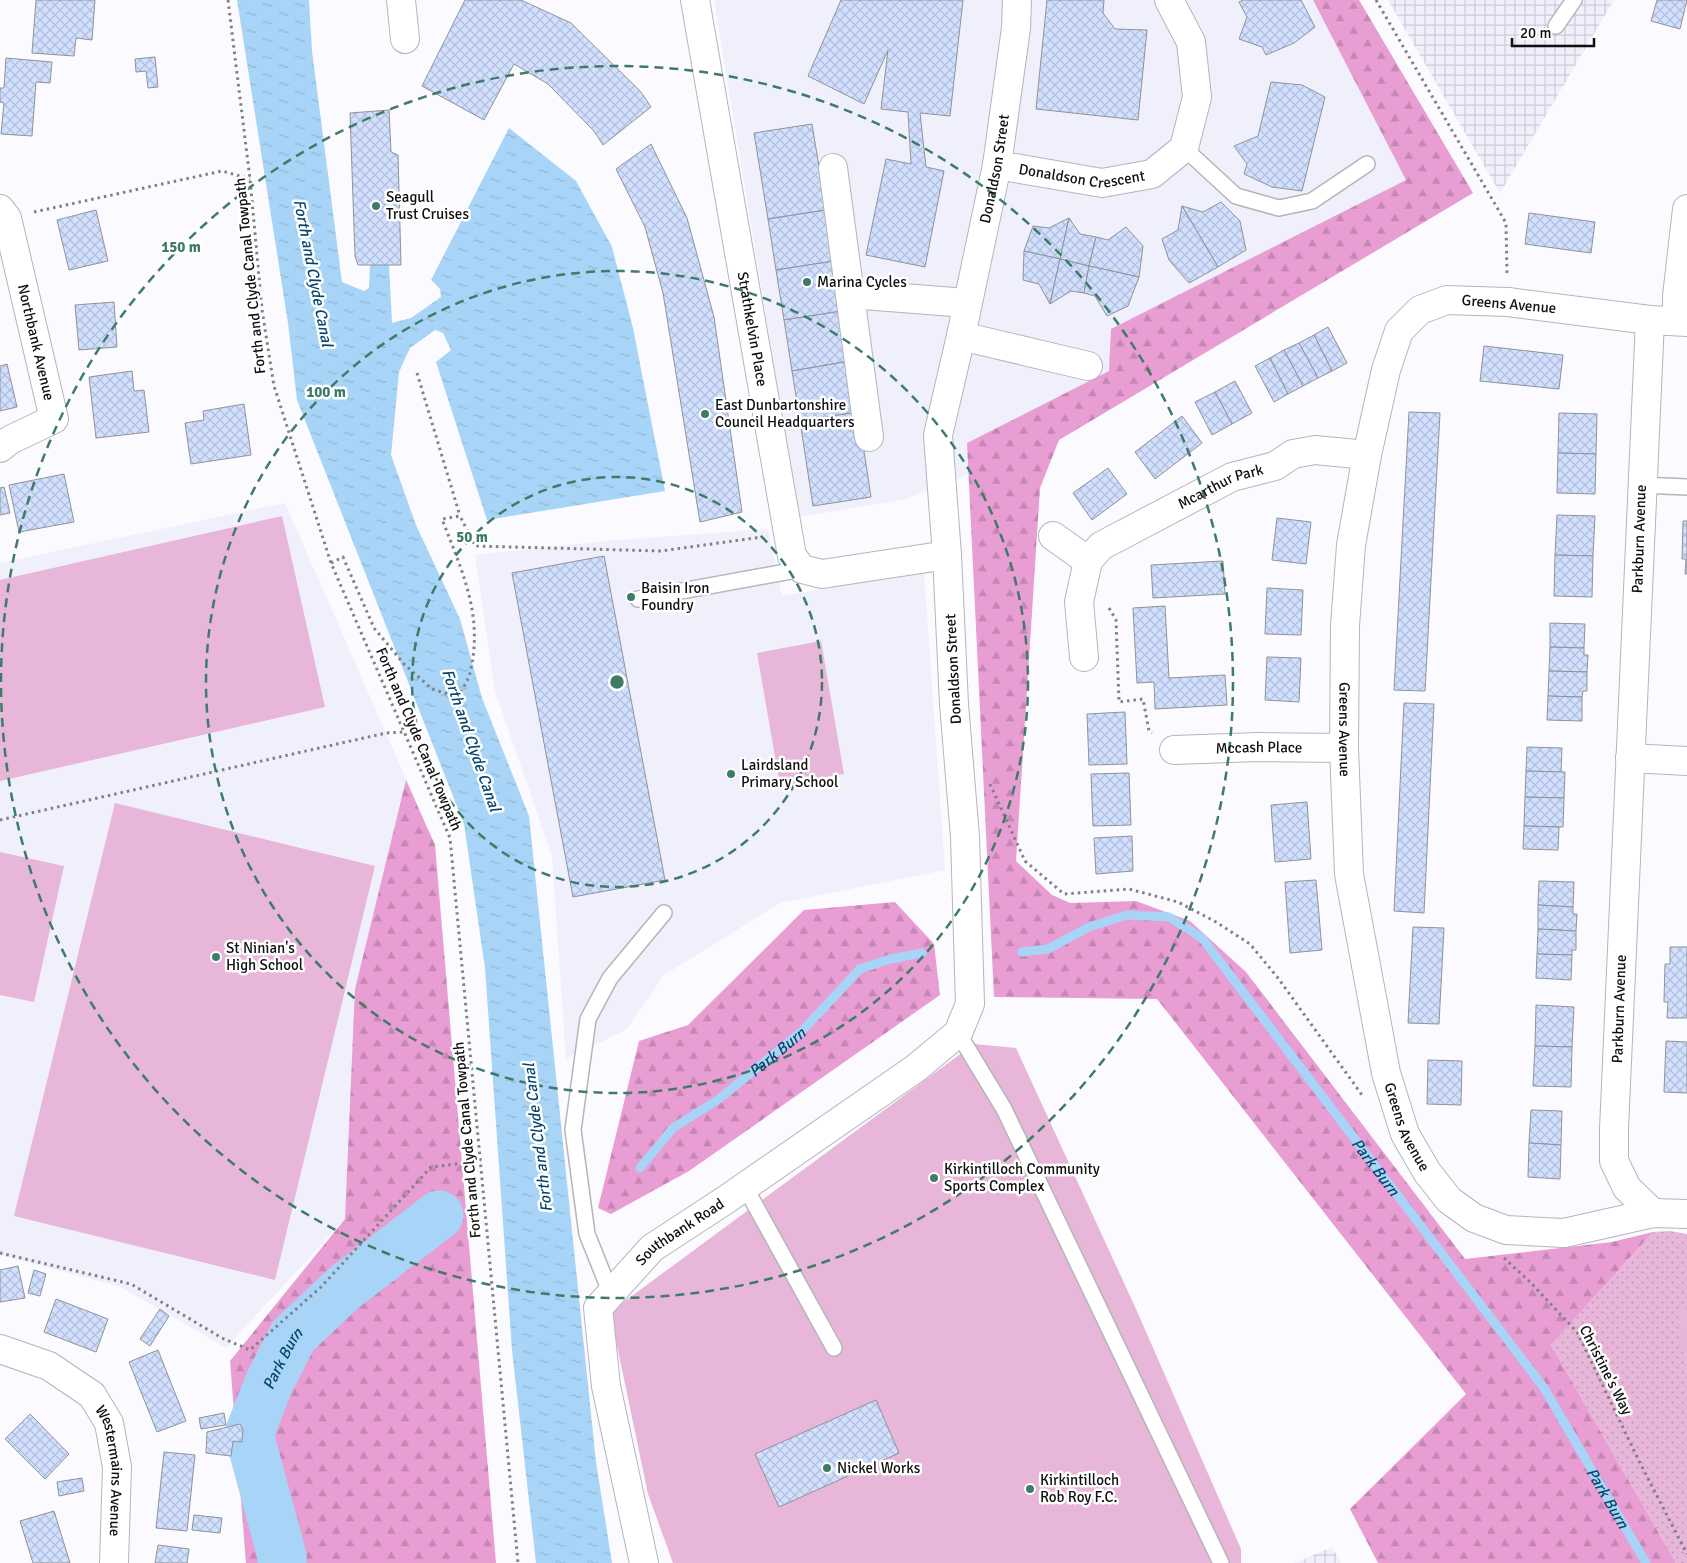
<svg xmlns="http://www.w3.org/2000/svg" width="1687" height="1563" viewBox="0 0 1687 1563" font-family="Signika,sans-serif">
  <style>
    .built { fill: #f0effc }
    .industrial { fill: url(#industrial-grid) }
    .grass { fill: url(#grass-dots) }
    .forest { fill: url(#forest-firs) }
    .garden { fill: #e7b6d8 }
    .water { fill: url(#water-ripples) }
    .lines { fill: none; stroke-linecap: round; stroke-linejoin: round }
    .stream { stroke: #a8d5f7; stroke-width: 9 }
    .river { stroke: #a8d5f7; stroke-width: 49 }
    .building { fill: url(#building-cross-hatch); stroke: #909397 }
    .lane-casing { stroke: #b5b5ba; stroke-width: 18 }
    .street-casing { stroke: #b5b5ba; stroke-width: 30 }
    .path { stroke: #818184; stroke-width: 3; stroke-dasharray: 2.5 4; stroke-linecap: butt }
    .lane { stroke: #fff; stroke-width: 15 }
    .street { stroke: #fff; stroke-width: 28 }
    .ring { fill: none; stroke: #3e7c68; stroke-width: 2.5; stroke-dasharray: 9 6 }
    .poi-dot { fill: #3e7c68; stroke: #fff; stroke-width: 2 }
    .labels { text-anchor: middle; stroke-width: 5; stroke-linejoin: round; paint-order: stroke }
    .street-label { font-size: 15px; fill: #101011; stroke: #fff }
    .poi-label { font-size: 15px; fill: #101011; stroke: #fff; text-anchor: start }
    .water-label { font-size: 16px; font-style: italic; fill: #07466b; stroke: #fff }
    .centre { fill: #3e7c68; stroke: #fff; stroke-width: 2.5 }
    .ring-label { font-size: 15px; text-anchor: middle; font-weight: bold; fill: #3e7c68; stroke: #fff; stroke-width: 5; stroke-linejoin: round; paint-order: stroke }
  </style>
  <defs>
    <pattern id="industrial-grid" width="8" height="8" patternUnits="userSpaceOnUse" patternTransform="scale(1.25)"><rect width="8" height="8" fill="#f0effc"/><path d="M0 4h8M4 0v8" fill="none" stroke="#cdccd7"/></pattern>
    <pattern id="grass-dots" width="8" height="8" patternUnits="userSpaceOnUse" patternTransform="scale(1.25)"><rect width="8" height="8" fill="#e7b6d8"/><path d="M2 2h.1M6 6h.1" fill="none" stroke="#c59bb8" stroke-width="1.8" stroke-linecap="round"/></pattern>
    <pattern id="forest-firs" width="22" height="20" patternUnits="userSpaceOnUse" patternTransform="scale(1.25)"><rect width="22" height="20" fill="#e89dd3"/><path d="M5 1l3.5 6h-7zM16 11l3.5 6h-7z" fill="#c686b4"/></pattern>
    <pattern id="water-ripples" width="26" height="14" patternUnits="userSpaceOnUse" patternTransform="scale(1.25)"><rect width="26" height="14" fill="#a8d5f7"/><path d="M2 4q2-2 4 0t4 0M15 11q2-2 4 0t4 0" fill="none" stroke="#90b6d3"/></pattern>
    <pattern id="building-cross-hatch" width="8" height="8" patternUnits="userSpaceOnUse" patternTransform="scale(1.25)"><rect width="8" height="8" fill="#d2e0ff"/><path d="M0 0l8 8M0 8l8-8" fill="none" stroke="#b3bfda"/></pattern>
  </defs>
  <rect width="100%" height="100%" fill="#fafaff"/>
  <g class="built">
    <path d="M714,0H1359L1473,193L1059,440L902,500L799,517Z"/>
    <path d="M285,503L417,804L445,1110L226,1348L121,1287L0,1255V563Z"/>
    <path d="M768,529L782,596L924,572L945,870L780,903L664,975L626,1030L566,1059L552,856L495,691L475,555L606,541Z"/>
  </g>
  <g class="industrial">
    <path d="M1388,0H1614L1500,193Z"/>
    <path d="M1332,1547L1341,1563H1295Z"/>
  </g>
  <path class="grass" d="M1670,1231L1687,1234V1563H1676L1551,1345L1653,1232Z"/>
  <g class="forest">
    <path d="M1313,0H1359L1473,193L1059,440L1040,488L1016,861L1052,895L1070,903L1136,901L1190,921L1246,972L1465,1259L1612,1242L1653,1232L1551,1345L1676,1563H1378L1350,1509L1466,1394L1157,999L994,997L967,443L1109,371L1111,329L1406,180Z"/>
    <path d="M406,780L435,845L496,1563H246L230,1361L345,1219L355,989Z"/>
    <path d="M895,902L934,944L940,995L689,1171L611,1214L598,1208L639,1041L688,1025L804,910Z"/>
  </g>
  <g class="garden">
    <path d="M282,516L325,707L0,781V580Z"/>
    <path d="M821,641L844,774L780,785L757,653Z"/>
    <path d="M115,803L375,866L275,1280L14,1216Z"/>
    <path d="M0,852L64,866L34,1002L0,995Z"/>
    <path d="M974,1044L1016,1048L1136,1309L1241,1549V1563H673L648,1494L610,1312Z"/>
    <path d="M1687,1310V1379L1678,1312Z"/>
  </g>
  <path class="water" d="M237,0H309L312,51L342,282L364,291L369,288L370,265L389,264L392,323L411,318L441,297L440,289L431,280L509,128L576,181L612,247L633,328L665,491L487,520L436,362L451,350L443,333L435,330L410,348L399,372L391,455L416,525L460,619L482,698L529,816L596,1462L612,1563H536L512,1350L485,968L464,824L297,400L288,323Z"/>
  <g class="lines">
    <g class="stream">
      <path id="s1" d="M1022,952L1048,949L1089,927L1127,915L1169,917L1202,938L1544,1388L1646,1563"/>
      <path id="s2" d="M640,1168L673,1128L719,1099L801,1032L860,969L890,959L922,953"/>
    </g>
    <path class="river" id="s3" d="M282,1563V1556L249,1434L269,1383L293,1336L344,1288L439,1215"/>
  </g>
  <g class="building">
    <path d="M36,0H95L92,40L76,38L74,56L32,53Z"/>
    <path d="M465,0H521L571,23L641,92L651,107L603,145L594,131L548,84L514,64L484,120L422,86Z"/>
    <path d="M841,0H963L950,116L920,113L926,167L944,171L925,267L866,255L886,159L911,164L908,112L881,109L888,50L864,104L808,76Z"/>
    <path d="M1047,0H1104L1103,13L1115,29L1147,30L1138,120L1036,109Z"/>
    <path d="M1243,0H1301L1315,27L1294,43L1266,55L1262,47L1239,39L1247,17L1239,2Z"/>
    <path d="M1657,0H1687L1680,29L1651,21Z"/>
    <path d="M155,57L158,87L148,88L146,71L136,72L135,59Z"/>
    <path d="M6,58L52,62L50,83L36,82L32,136L1,134L4,103L0,102V88H4Z"/>
    <path d="M1271,82L1302,85L1325,97L1302,191L1272,187L1244,174L1247,164L1234,146L1258,136Z"/>
    <path d="M389,110L391,152L398,155L401,265H358L355,256L350,113Z"/>
    <path d="M812,124L826,210L768,219L754,133Z"/>
    <path d="M651,144L687,218L714,317L742,512L700,522L663,293L645,227L616,169Z"/>
    <path d="M1221,202L1240,221L1246,250L1218,267L1182,206L1203,212Z"/>
    <path d="M1182,206L1218,267L1189,283L1169,260L1162,239L1178,230Z"/>
    <path d="M96,210L108,261L69,270L57,220Z"/>
    <path d="M826,210L834,261L776,270L768,219Z"/>
    <path d="M1529,213L1595,222L1591,253L1525,244Z"/>
    <path d="M1069,218L1060,259L1024,251L1033,226L1049,228Z"/>
    <path d="M1069,218L1080,234L1096,237L1089,266L1060,259Z"/>
    <path d="M1126,227L1143,246L1139,277L1089,266L1096,237L1108,240Z"/>
    <path d="M1024,251L1060,259L1050,304L1039,284L1023,280Z"/>
    <path d="M1060,259L1089,266L1084,293L1071,291L1050,304Z"/>
    <path d="M834,261L842,311L784,320L776,270Z"/>
    <path d="M1089,266L1139,277L1128,306L1107,316L1095,296L1084,293Z"/>
    <path d="M114,302L117,347L79,350L75,305Z"/>
    <path d="M842,311L850,361L792,371L784,320Z"/>
    <path d="M1328,327L1347,363L1332,371L1314,335Z"/>
    <path d="M1314,335L1332,371L1318,378L1299,343Z"/>
    <path d="M1299,343L1318,378L1303,386L1284,350Z"/>
    <path d="M1484,346L1563,355L1559,389L1480,381Z"/>
    <path d="M1284,350L1303,386L1288,394L1270,358Z"/>
    <path d="M1270,358L1288,394L1274,402L1255,366Z"/>
    <path d="M850,361L858,412L800,421L792,371Z"/>
    <path d="M7,364L17,407L0,411V366Z"/>
    <path d="M132,371L134,391L144,390L149,432L96,438L89,377Z"/>
    <path d="M1235,381L1252,413L1232,424L1215,392Z"/>
    <path d="M1215,392L1232,424L1212,435L1195,402Z"/>
    <path d="M244,404L251,455L191,464L185,423L204,420L203,411Z"/>
    <path d="M858,412L871,497L813,506L800,421Z"/>
    <path d="M1409,412L1440,413L1425,691L1394,690Z"/>
    <path d="M1559,413L1597,414L1596,454L1558,453Z"/>
    <path d="M1182,416L1202,443L1155,479L1135,452Z"/>
    <path d="M1558,453L1596,454L1595,494L1557,493Z"/>
    <path d="M1108,468L1127,494L1092,520L1073,493Z"/>
    <path d="M64,474L74,522L19,532L9,485Z"/>
    <path d="M4,487L10,513L0,515V488Z"/>
    <path d="M1557,515L1595,516L1593,556L1555,555Z"/>
    <path d="M1277,518L1311,522L1306,564L1272,560Z"/>
    <path d="M1683,521H1687V574H1685L1686,559H1682Z"/>
    <path d="M1555,555L1593,556L1592,597L1554,596Z"/>
    <path d="M604,556L665,880L573,897L512,573Z"/>
    <path d="M1223,561L1225,594L1153,598L1151,565Z"/>
    <path d="M1267,588L1303,590L1301,635L1265,634Z"/>
    <path d="M1165,606L1169,678L1225,675L1227,705L1155,709L1154,682L1137,683L1133,608Z"/>
    <path d="M1550,623L1585,624L1584,648L1550,647Z"/>
    <path d="M1550,647L1584,648V655H1588L1587,672L1549,671Z"/>
    <path d="M1267,657L1301,658L1299,702L1265,700Z"/>
    <path d="M1549,671L1587,672V691H1583L1582,697L1548,696Z"/>
    <path d="M1548,696L1582,697V721L1547,720Z"/>
    <path d="M1404,703L1434,704L1424,913L1394,911Z"/>
    <path d="M1125,712L1127,764L1089,765L1087,714Z"/>
    <path d="M1527,747L1562,748L1561,772L1526,771Z"/>
    <path d="M1526,771L1565,772L1564,798L1525,797Z"/>
    <path d="M1129,773L1131,825L1093,826L1091,774Z"/>
    <path d="M1525,797L1564,798L1563,827L1524,826Z"/>
    <path d="M1307,802L1311,859L1275,862L1271,805Z"/>
    <path d="M1524,826L1559,827L1558,850L1523,849Z"/>
    <path d="M1132,836L1133,871L1096,874L1094,838Z"/>
    <path d="M1316,880L1322,950L1290,953L1285,882Z"/>
    <path d="M1539,881L1574,882L1573,907L1538,905Z"/>
    <path d="M1538,905L1573,907V914H1577L1576,931L1538,929Z"/>
    <path d="M1413,927L1444,928L1439,1024L1408,1023Z"/>
    <path d="M1538,929L1576,931V950H1572V955L1537,954Z"/>
    <path d="M1670,947H1687V1018H1667L1668,1002H1664L1665,964H1670Z"/>
    <path d="M1537,954L1572,955L1571,980L1536,978Z"/>
    <path d="M1536,1005L1574,1007L1572,1047L1535,1046Z"/>
    <path d="M1666,1041L1687,1042V1093L1664,1092Z"/>
    <path d="M1535,1046L1572,1047L1571,1087L1533,1086Z"/>
    <path d="M1428,1060L1462,1061L1461,1105L1427,1104Z"/>
    <path d="M1531,1110L1562,1111L1561,1145L1529,1143Z"/>
    <path d="M1529,1143L1561,1145L1560,1179L1528,1177Z"/>
    <path d="M18,1266L25,1298L0,1302V1270Z"/>
    <path d="M34,1270L46,1274L40,1296L28,1293Z"/>
    <path d="M56,1299L108,1319L96,1352L44,1332Z"/>
    <path d="M160,1309L169,1316L150,1346L140,1339Z"/>
    <path d="M158,1350L186,1421L157,1432L129,1362Z"/>
    <path d="M876,1400L899,1453L779,1507L755,1454Z"/>
    <path d="M224,1413L226,1425L201,1429L199,1418Z"/>
    <path d="M30,1414L69,1454L45,1479L5,1439Z"/>
    <path d="M240,1424L243,1430L242,1442L233,1441L231,1456L206,1453L207,1432Z"/>
    <path d="M164,1452L195,1455L187,1531L156,1528Z"/>
    <path d="M82,1478L84,1491L59,1496L57,1482Z"/>
    <path d="M54,1511L70,1563H33L20,1521Z"/>
    <path d="M194,1515L222,1518L220,1533L192,1530Z"/>
    <path d="M158,1545L189,1549L187,1563H155Z"/>
  </g>
  <g class="lines">
    <g class="lane-casing">
      <g id="lane">
        <path d="M1556,26L1574,0"/>
        <path d="M1184,148L1236,196L1279,208L1312,201L1367,164"/>
        <path d="M1641,485L1687,487"/>
        <path d="M638,599L802,569"/>
        <path d="M958,1033L1004,1109L1221,1563"/>
        <path d="M745,1187L834,1348"/>
        <path d="M611,1294L587,1234L573,1130L588,1019L610,978L664,913"/>
      </g>
    </g>
    <g class="street-casing">
      <g id="street">
        <path d="M401,0L405,39"/>
        <path id="s4" d="M695,0L792,556L802,569L822,574L947,555"/>
        <path id="s5" d="M997,165L1102,183L1152,174L1184,148L1197,97L1191,42L1169,0"/>
        <path d="M833,168L869,437"/>
        <path id="s6" d="M0,209L7,218L54,419L10,440L0,448"/>
        <path d="M850,294L967,303"/>
        <path d="M1650,320L1614,1129V1161L1627,1188L1653,1213"/>
        <path d="M1677,321V296L1687,209"/>
        <path id="s7" d="M1687,322L1650,320L1508,302L1447,300L1420,310L1399,331L1386,370L1367,455L1351,545L1345,626L1344,748L1349,874L1386,1073L1405,1134L1427,1172L1449,1200L1474,1218L1506,1230L1564,1233L1653,1213L1687,1214"/>
        <path d="M961,336L1088,366"/>
        <path d="M1053,536L1088,561"/>
        <path id="s8" d="M1084,657L1079,602L1088,561L1101,546L1232,477L1275,466L1293,454L1315,450L1367,455"/>
        <path id="s9" d="M1174,750L1258,747L1344,748"/>
        <path d="M1630,758L1687,761"/>
        <path id="s10" d="M0,1349L49,1366L92,1395L109,1423L117,1467L114,1563"/>
        <path id="s11" d="M644,1563L606,1386L598,1308L652,1248L724,1201L916,1068L958,1033L970,1004L965,837L954,704L947,555L938,435L961,336L997,165L1016,28L1017,0"/>
      </g>
    </g>
    <g class="path">
      <path d="M228,0L250,179L262,310L274,386L331,563L450,838L518,1563"/>
      <path d="M1376,0L1506,223L1507,274"/>
      <path d="M34,212L222,171L250,179"/>
      <path d="M417,373L460,516"/>
      <path d="M331,563L343,557L374,628L404,664L432,689L458,697C462,689 468,681 470,673C484,616 462,571 442,519L460,516L475,546L661,551L762,537"/>
      <path d="M1109,608L1116,620L1119,702L1143,699L1149,731L1152,733"/>
      <path d="M990,784L1025,861L1064,894L1129,889L1178,902L1216,922L1250,944L1278,978L1362,1095"/>
      <path d="M0,820L386,733L404,732"/>
      <path d="M0,1253L131,1284L222,1338L250,1350L321,1287L431,1167L481,1161"/>
      <path d="M1504,1258L1530,1282L1577,1332L1640,1463L1687,1554"/>
    </g>
    <use href="#lane" class="lane"/>
    <use href="#street" class="street"/>
  </g>
  <g class="ring">
    <circle cx="617" cy="682" r="205"/>
    <circle cx="617" cy="682" r="411"/>
    <circle cx="617" cy="682" r="616"/>
  </g>
  <g class="poi-dot">
    <circle cx="376" cy="206" r="5"/>
    <circle cx="807" cy="282" r="5"/>
    <circle cx="705" cy="414" r="5"/>
    <circle cx="631" cy="597" r="5"/>
    <circle cx="731" cy="774" r="5"/>
    <circle cx="216" cy="957" r="5"/>
    <circle cx="934" cy="1178" r="5"/>
    <circle cx="827" cy="1468" r="5"/>
    <circle cx="1030" cy="1489" r="5"/>
  </g>
  <g class="labels">
    <g class="street-label">
      <text dy="5" stroke="none"><textPath href="#s11" startOffset="1588">Donaldson Street</textPath></text>
      <text dy="5" stroke="none"><textPath href="#s5" startOffset="86">Donaldson Crescent</textPath></text>
      <text transform="translate(250 276) rotate(-96)" y="5">Forth and Clyde Canal Towpath</text>
      <text transform="translate(1509 304) rotate(5)" y="5">Greens Avenue</text>
      <text dy="5" stroke="none"><textPath href="#s4" startOffset="334">Strathkelvin Place</textPath></text>
      <text dy="5" stroke="none"><textPath href="#s6" startOffset="139">Northbank Avenue</textPath></text>
      <text dy="5" stroke="none"><textPath href="#s8" startOffset="251">Mcarthur Park</textPath></text>
      <text transform="translate(1639 539) rotate(-88)" y="5">Parkburn Avenue</text>
      <text transform="translate(953 669) rotate(-93)" y="5">Donaldson Street</text>
      <text dy="5" stroke="none"><textPath href="#s7" startOffset="704">Greens Avenue</textPath></text>
      <text transform="translate(419 739) rotate(67)" y="5">Forth and Clyde Canal Towpath</text>
      <text dy="5" stroke="none"><textPath href="#s9" startOffset="85">Mccash Place</textPath></text>
      <text transform="translate(1619 1009) rotate(-88)" y="5">Parkburn Avenue</text>
      <text dy="5" stroke="none"><textPath href="#s7" startOffset="1109">Greens Avenue</textPath></text>
      <text transform="translate(467 1140) rotate(-95)" y="5">Forth and Clyde Canal Towpath</text>
      <text dy="5" stroke="none"><textPath href="#s11" startOffset="372">Southbank Road</textPath></text>
      <text transform="translate(1606 1370) rotate(63)" y="5">Christine's Way</text>
      <text dy="5" stroke="none"><textPath href="#s10" startOffset="184">Westermains Avenue</textPath></text>
    </g>
    <g class="poi-label">
      <text x="386" y="202">Seagull<tspan x="386" dy="17">Trust Cruises</tspan></text>
      <text x="817" y="287">Marina Cycles</text>
      <text x="715" y="410">East Dunbartonshire<tspan x="715" dy="17">Council Headquarters</tspan></text>
      <text x="641" y="593">Baisin Iron<tspan x="641" dy="17">Foundry</tspan></text>
      <text x="741" y="770">Lairdsland<tspan x="741" dy="17">Primary School</tspan></text>
      <text x="226" y="953">St Ninian's<tspan x="226" dy="17">High School</tspan></text>
      <text x="944" y="1174">Kirkintilloch Community<tspan x="944" dy="17">Sports Complex</tspan></text>
      <text x="837" y="1473">Nickel Works</text>
      <text x="1040" y="1485">Kirkintilloch<tspan x="1040" dy="17">Rob Roy F.C.</tspan></text>
    </g>
    <g class="water-label">
      <text transform="translate(314 273) rotate(79)" y="6">Forth and Clyde Canal</text>
      <text transform="translate(472 740) rotate(71)" y="6">Forth and Clyde Canal</text>
      <text dy="6" stroke="none"><textPath href="#s2" startOffset="181">Park Burn</textPath></text>
      <text transform="translate(537 1138) rotate(-97)" y="6">Forth and Clyde Canal</text>
      <text dy="6" stroke="none"><textPath href="#s1" startOffset="481">Park Burn</textPath></text>
      <text dy="6" stroke="none"><textPath href="#s3" startOffset="216">Park Burn</textPath></text>
      <text dy="6" stroke="none"><textPath href="#s1" startOffset="886">Park Burn</textPath></text>
    </g>
  </g>
  <circle cx="617" cy="682" r="8" class="centre"/>
  <g class="ring-label">
    <text x="181" y="252">150 m</text>
    <text x="326" y="397">100 m</text>
    <text x="472" y="542">50 m</text>
  </g>
  <path d="M1512 38v8h82v-8" fill="none" stroke="#101011" stroke-width="2.5"/>
  <text x="1520" y="38" font-size="15" fill="#101011" stroke="#ffffff" stroke-width="4" paint-order="stroke">20 m</text>
</svg>
